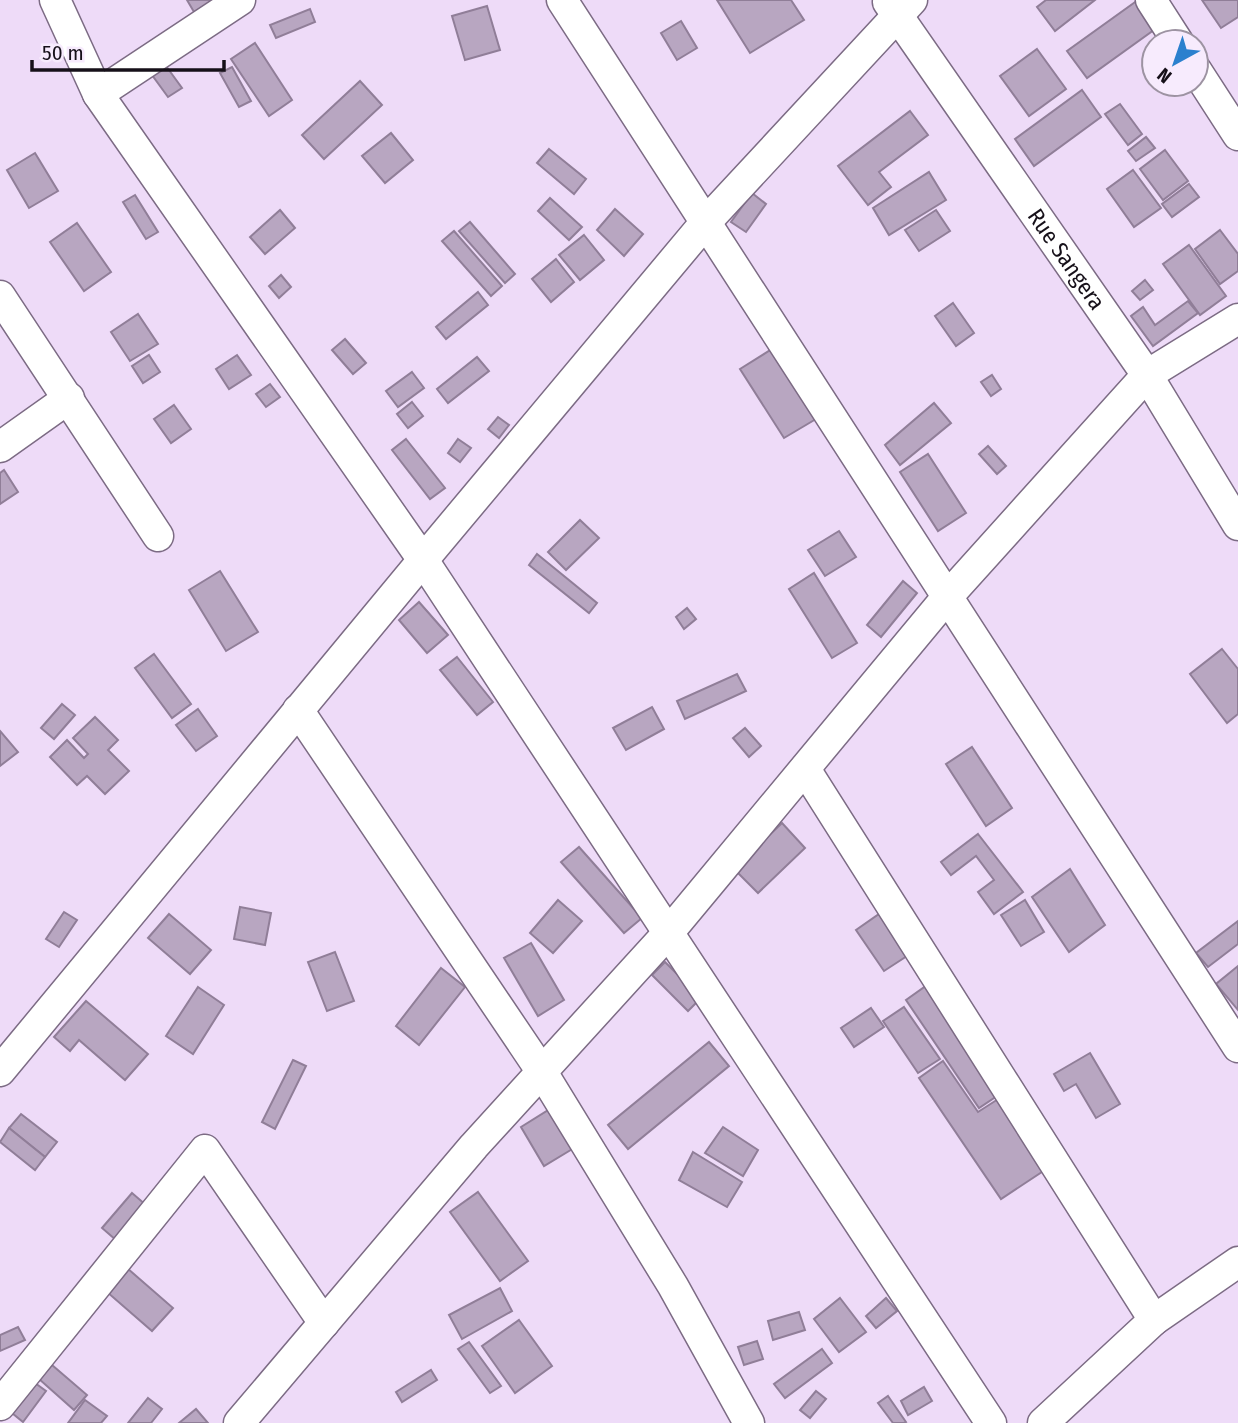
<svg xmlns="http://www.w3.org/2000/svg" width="1238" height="1423" viewBox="0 0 1238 1423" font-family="'Fira Sans Condensed',sans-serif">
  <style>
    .building { fill: #b8a6c1; stroke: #907e98; stroke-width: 2 }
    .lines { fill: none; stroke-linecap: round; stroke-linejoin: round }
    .minor-casing { stroke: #7c6b84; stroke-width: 33 }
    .minor { stroke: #fff; stroke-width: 30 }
    .labels { text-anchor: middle; stroke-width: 5; stroke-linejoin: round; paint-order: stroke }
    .street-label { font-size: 23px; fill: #161019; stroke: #f7ebfd }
  </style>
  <rect width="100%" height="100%" fill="#eedbf8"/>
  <g class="building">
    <path d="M187,0H210L211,2L194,12Z"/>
    <path d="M717,0H791L804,20L750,53Z"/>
    <path d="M1046,0H1095L1055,31L1037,7Z"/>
    <path d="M1138,0L1158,27L1087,78L1067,51Z"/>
    <path d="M1202,0H1238V17L1221,28Z"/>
    <path d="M487,6L500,50L465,60L452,16Z"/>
    <path d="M310,9L315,22L276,38L270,25Z"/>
    <path d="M681,21L697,48L677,60L661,33Z"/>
    <path d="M255,43L292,100L269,116L231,59Z"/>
    <path d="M1037,49L1066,89L1029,116L1000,76Z"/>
    <path d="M166,66L182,88L168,97L152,75Z"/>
    <path d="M232,67L251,101L239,107L220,73Z"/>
    <path d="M360,81L382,105L324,159L302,135Z"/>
    <path d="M1082,90L1101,117L1034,166L1015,139Z"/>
    <path d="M1120,104L1142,134L1128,145L1105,114Z"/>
    <path d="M910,111L928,135L879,172L891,187L868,205L838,166Z"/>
    <path d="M391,133L413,160L385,183L362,156Z"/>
    <path d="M1146,137L1155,148L1136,161L1128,151Z"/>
    <path d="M549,149L586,179L574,194L537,163Z"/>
    <path d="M1165,150L1188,181L1163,200L1140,169Z"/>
    <path d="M35,153L58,191L29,208L7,170Z"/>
    <path d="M1133,170L1161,208L1134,227L1107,189Z"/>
    <path d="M929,172L946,200L889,235L873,208Z"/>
    <path d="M1189,184L1199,197L1172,217L1162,204Z"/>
    <path d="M752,193L766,204L746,232L731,222Z"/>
    <path d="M135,195L158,232L146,239L123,202Z"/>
    <path d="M550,198L582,227L569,240L538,211Z"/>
    <path d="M615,209L643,234L624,256L597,230Z"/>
    <path d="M280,210L295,228L265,254L250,237Z"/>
    <path d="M936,210L950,231L919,251L905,230Z"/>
    <path d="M470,222L515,274L505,283L459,231Z"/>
    <path d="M77,223L111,272L84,291L50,242Z"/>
    <path d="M1220,230L1238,254V271L1220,284L1195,249Z"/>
    <path d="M454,231L502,286L491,296L442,241Z"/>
    <path d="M584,235L604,260L580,280L559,255Z"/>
    <path d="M1189,245L1226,296L1200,315L1163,264Z"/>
    <path d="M556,259L574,282L551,302L532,279Z"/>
    <path d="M281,275L291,287L279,298L269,286Z"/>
    <path d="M1145,280L1153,290L1140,300L1132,291Z"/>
    <path d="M478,292L488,305L446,339L436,327Z"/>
    <path d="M1188,301L1198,313L1153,346L1131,316L1143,307L1155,325Z"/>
    <path d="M953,303L974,333L956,346L935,316Z"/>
    <path d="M138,314L158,344L130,361L111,332Z"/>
    <path d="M345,339L366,363L353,374L332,350Z"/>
    <path d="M772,349L816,419L784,438L740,369Z"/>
    <path d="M149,355L160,372L143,383L132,366Z"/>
    <path d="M237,355L251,375L229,389L216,369Z"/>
    <path d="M477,357L489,371L448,403L437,389Z"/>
    <path d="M412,372L424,388L398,407L386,391Z"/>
    <path d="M992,375L1001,389L991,396L981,382Z"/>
    <path d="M270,384L280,397L266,407L256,394Z"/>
    <path d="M412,402L423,416L408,428L397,414Z"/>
    <path d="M934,403L951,423L900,465L885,445Z"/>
    <path d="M174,405L191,429L171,443L154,419Z"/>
    <path d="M498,417L509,425L499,438L488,429Z"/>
    <path d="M406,439L445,488L430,499L392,450Z"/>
    <path d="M458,439L471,448L460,462L448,453Z"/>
    <path d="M988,446L1006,466L997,474L979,454Z"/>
    <path d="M928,454L966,513L938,531L900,472Z"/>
    <path d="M4,470L18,492L0,504V473Z"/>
    <path d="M580,520L599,538L566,570L548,552Z"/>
    <path d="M839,531L856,557L825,576L808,550Z"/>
    <path d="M537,554L597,603L589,613L529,565Z"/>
    <path d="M220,571L258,632L226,651L189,590Z"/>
    <path d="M814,573L857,643L832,658L789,589Z"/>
    <path d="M903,581L917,593L881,637L867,625Z"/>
    <path d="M419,602L448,635L427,653L399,620Z"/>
    <path d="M687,608L696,619L684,629L676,617Z"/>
    <path d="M1222,649L1238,669V714L1227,723L1190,674Z"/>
    <path d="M154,654L191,704L172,718L135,668Z"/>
    <path d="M457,657L493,702L477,715L440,670Z"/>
    <path d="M737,674L746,691L685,719L677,701Z"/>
    <path d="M62,704L75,715L54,739L41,728Z"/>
    <path d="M652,707L664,729L626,750L613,728Z"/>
    <path d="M198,709L217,736L196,751L176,725Z"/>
    <path d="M95,717L118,740L108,750L129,771L105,794L87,776L77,785L50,757L67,740L84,758L88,754L73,738Z"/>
    <path d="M745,728L761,746L749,757L733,738Z"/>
    <path d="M0,731L18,752L0,766Z"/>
    <path d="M972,747L1012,808L986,826L946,764Z"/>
    <path d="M782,823L805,848L758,893L734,869Z"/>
    <path d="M978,834L1023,892L994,914L978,892L994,880L976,856L951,875L941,862Z"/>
    <path d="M579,847L642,918L624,933L561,862Z"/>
    <path d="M1070,869L1105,925L1069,952L1032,897Z"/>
    <path d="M558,900L582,921L553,953L530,933Z"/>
    <path d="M1025,900L1044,932L1021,946L1001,915Z"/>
    <path d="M240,907L271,913L265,945L234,939Z"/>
    <path d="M64,912L77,920L59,947L46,939Z"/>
    <path d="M169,914L211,950L190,974L148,938Z"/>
    <path d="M879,914L907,956L884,971L856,930Z"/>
    <path d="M1238,921V944L1208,967L1196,953Z"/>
    <path d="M531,943L564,1000L538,1016L504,958Z"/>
    <path d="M335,952L354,1001L327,1011L308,962Z"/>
    <path d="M665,962L701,998L688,1011L652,975Z"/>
    <path d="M1238,966V1010L1216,984Z"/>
    <path d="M441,968L465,987L419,1045L396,1026Z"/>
    <path d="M930,983L1003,1092L979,1108L906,1000Z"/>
    <path d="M198,987L224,1005L193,1054L166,1036Z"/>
    <path d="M86,1001L148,1054L125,1080L79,1040L70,1051L54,1037Z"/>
    <path d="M904,1007L940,1059L918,1073L883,1021Z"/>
    <path d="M871,1008L884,1027L854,1047L841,1028Z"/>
    <path d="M709,1042L729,1066L628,1149L608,1125Z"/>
    <path d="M1090,1053L1120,1104L1096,1118L1076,1084L1064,1091L1054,1074Z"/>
    <path d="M293,1060L306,1066L275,1129L262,1122Z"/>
    <path d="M943,1061L978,1112L1006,1094L1054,1164L1001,1199L919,1078Z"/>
    <path d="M550,1109L574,1148L544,1166L521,1127Z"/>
    <path d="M21,1114L57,1142L45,1157L9,1128Z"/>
    <path d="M723,1127L758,1150L743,1176L705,1153Z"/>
    <path d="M9,1128L45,1157L35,1170L0,1142Z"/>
    <path d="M693,1152L742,1182L727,1207L679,1180Z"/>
    <path d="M478,1192L528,1261L500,1281L450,1212Z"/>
    <path d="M132,1193L146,1205L116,1240L102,1228Z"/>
    <path d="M127,1268L173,1308L152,1331L107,1292Z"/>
    <path d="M500,1288L512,1311L462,1339L449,1315Z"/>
    <path d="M840,1298L866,1332L839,1352L814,1319Z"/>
    <path d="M886,1298L897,1311L876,1328L866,1316Z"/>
    <path d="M799,1312L805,1330L773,1340L768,1321Z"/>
    <path d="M519,1320L552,1366L515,1393L482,1346Z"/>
    <path d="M18,1327L25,1340L0,1351V1335Z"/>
    <path d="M757,1341L763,1359L744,1365L738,1347Z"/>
    <path d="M469,1342L501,1386L490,1393L458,1349Z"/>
    <path d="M822,1349L832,1363L785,1398L774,1384Z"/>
    <path d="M52,1365L87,1395L74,1410L39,1379Z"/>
    <path d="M431,1370L437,1380L402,1402L396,1392Z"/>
    <path d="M35,1383L46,1391L23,1422L12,1413Z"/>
    <path d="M924,1387L932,1401L908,1415L901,1401Z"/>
    <path d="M816,1391L826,1399L810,1418L800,1410Z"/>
    <path d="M888,1396L906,1422L904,1423H893L878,1403Z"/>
    <path d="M148,1398L162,1409L151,1423H128Z"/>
    <path d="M85,1400L107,1416L101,1423H68Z"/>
    <path d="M196,1409L208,1423H179Z"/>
  </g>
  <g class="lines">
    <g class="minor-casing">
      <g id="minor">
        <path d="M55,0L98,94L423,560L991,1423"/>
        <path d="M562,0L1238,1047"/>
        <path d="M1151,0L1178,42"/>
        <path id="s1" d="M888,2L1147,375L1238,525"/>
        <path d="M1196,70L1238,135"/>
        <path d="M98,94L240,0"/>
        <path d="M0,296L158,536"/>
        <path d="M0,447L69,398"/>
        <path d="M298,710L542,1072L673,1286L749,1423"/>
        <path d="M805,769L1154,1320"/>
        <path d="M0,1071L423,560L705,223L912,0"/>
        <path d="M0,1405L205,1150L324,1323"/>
        <path d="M239,1423L474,1146L669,932L948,596L1147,375L1238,319"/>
        <path d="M1043,1423L1154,1320L1238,1262"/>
      </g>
    </g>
    <use href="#minor" class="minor"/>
  </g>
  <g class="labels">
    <g class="street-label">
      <text dy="8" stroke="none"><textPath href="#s1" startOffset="313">Rue Sangera</textPath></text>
    </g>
  </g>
  <g transform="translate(1175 63) rotate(220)"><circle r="33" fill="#f7ebfd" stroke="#9d93a2" stroke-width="2"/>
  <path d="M0-5L12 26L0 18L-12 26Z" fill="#2b80ce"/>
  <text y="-10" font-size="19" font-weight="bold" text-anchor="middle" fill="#161019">N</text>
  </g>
  <path d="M32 60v10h192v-10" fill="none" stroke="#161019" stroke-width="3.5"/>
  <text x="42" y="60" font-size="21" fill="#161019" stroke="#f7ebfd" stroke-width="5" paint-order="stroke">50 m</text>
</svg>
